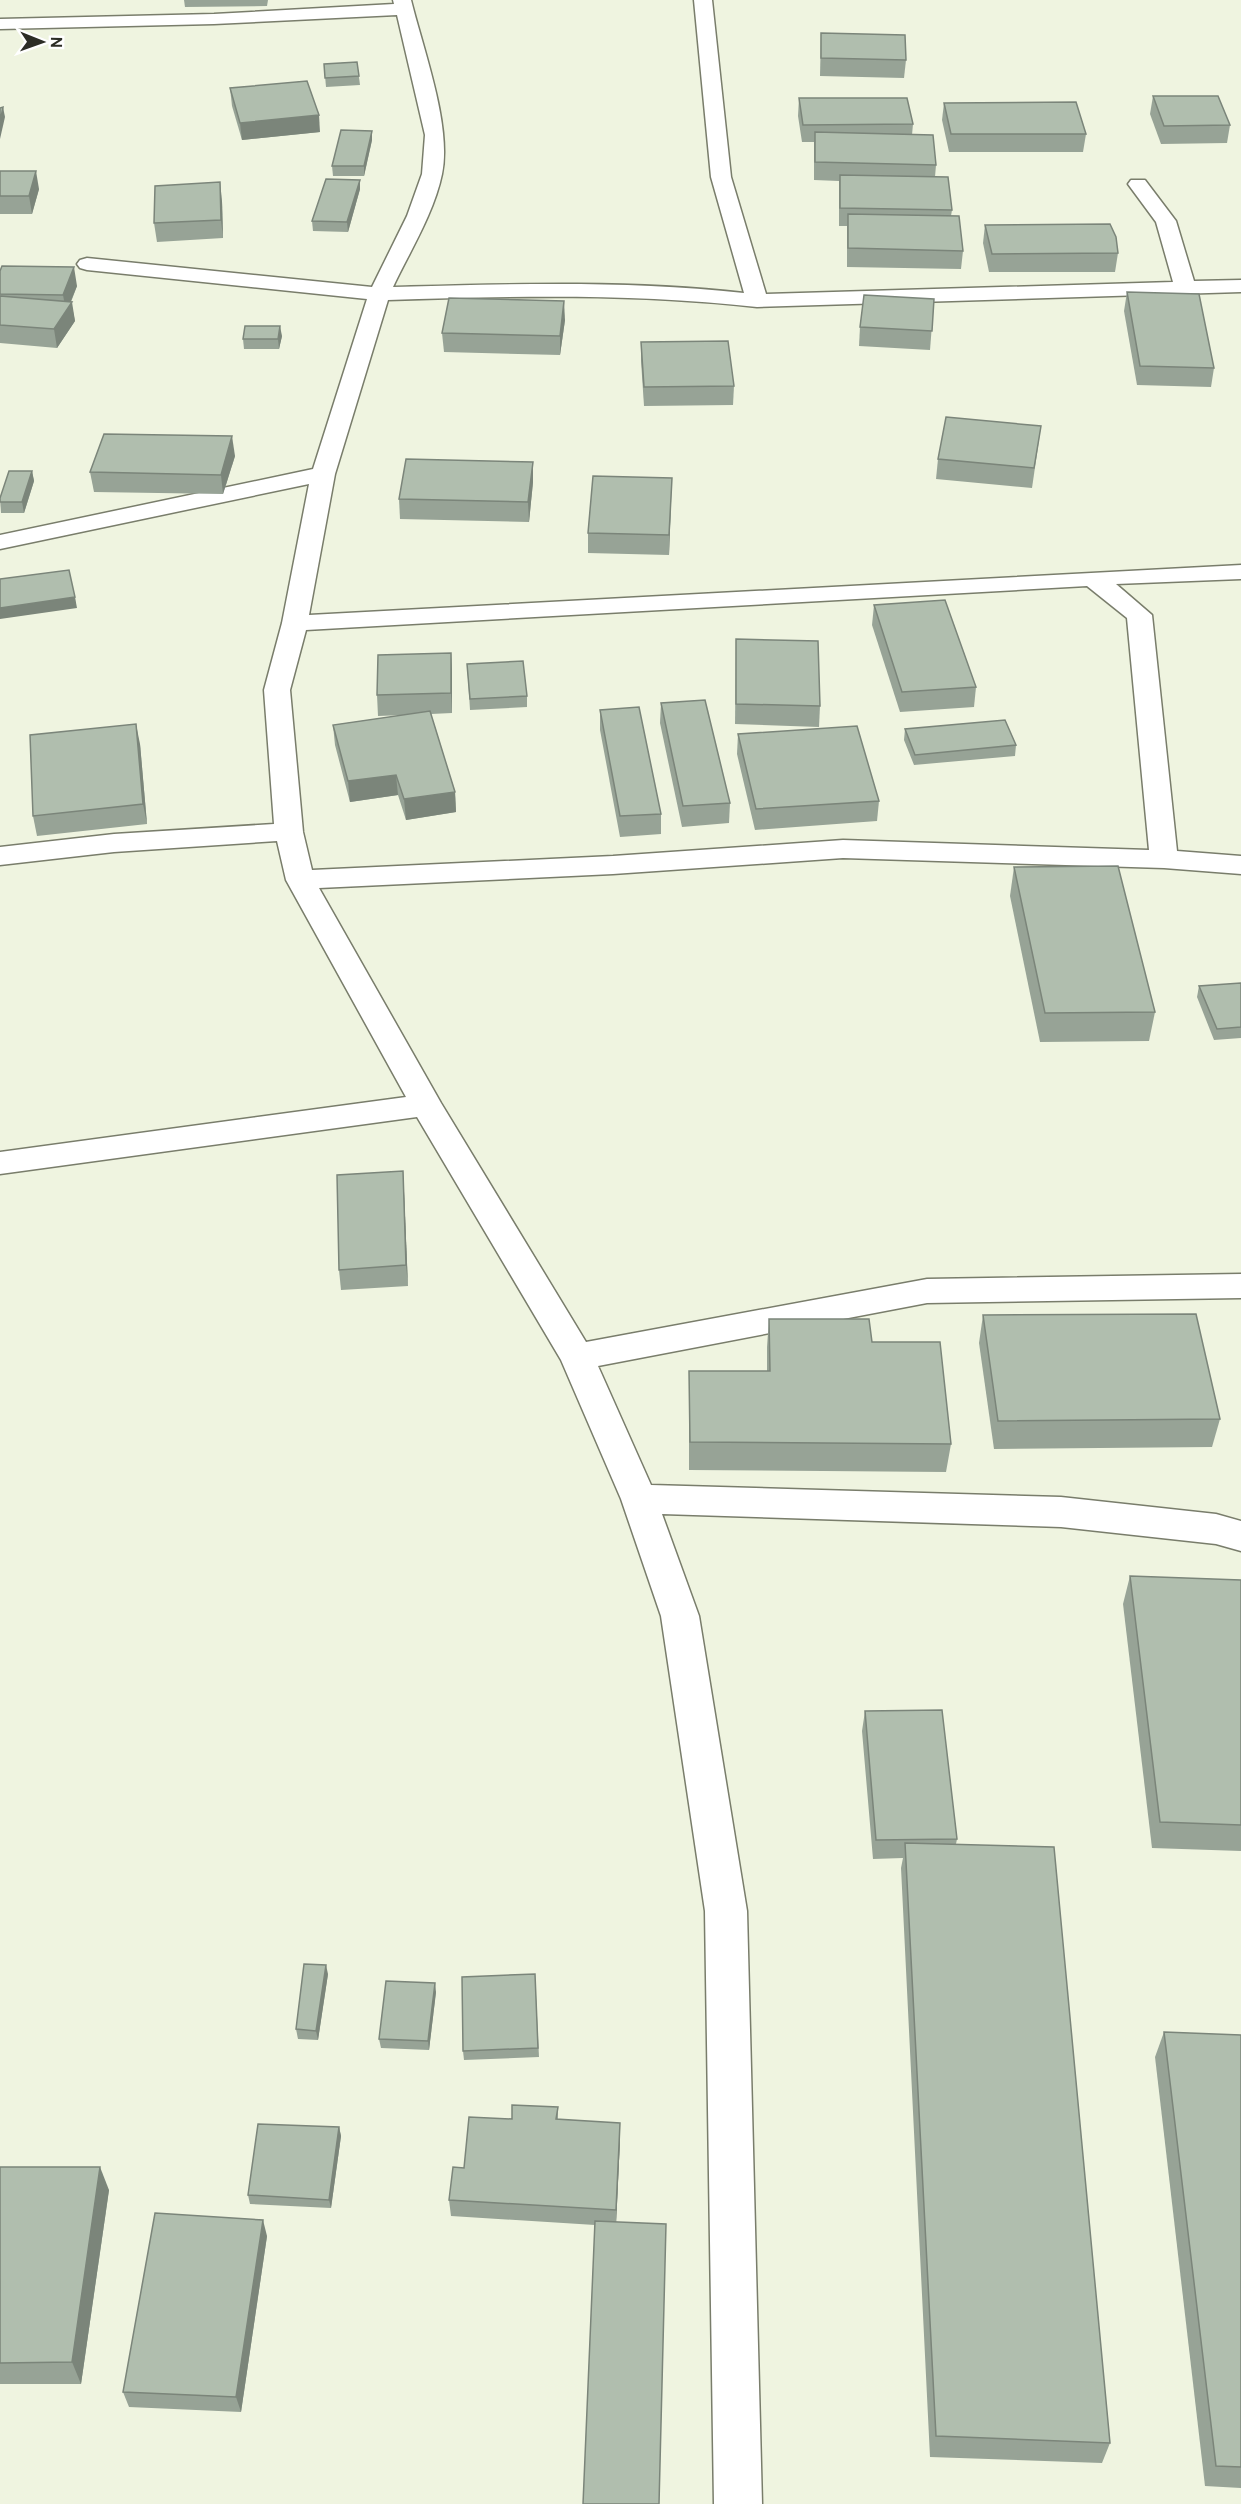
<svg xmlns="http://www.w3.org/2000/svg" width="1241" height="2504" viewBox="0 0 1241 2504" font-family="Overpass,sans-serif">
  <style>
    .lines { fill: none; stroke-linecap: round; stroke-linejoin: round }
    .minor-casing { stroke: #797d6b; stroke-width: 3 }
    .minor { fill: #fff; fill-rule: evenodd }
    .wall { fill: #97a396 }
    .shaded-wall { fill: #7b857a }
    .building { fill: #b0beae; stroke: #7b857a; stroke-width: 1.5 }
  </style>
  <rect width="100%" height="100%" fill="#eff4e0"/>
  <g class="lines">
    <g class="minor-casing">
      <path id="minor" d="M393,0H411C423,49 452,126 442,174C434,213 410,251 393,287C509,284 628,280 744,293L711,177L694,0H712L731,177L766,294L1173,282L1156,222L1128,184L1131,180H1145L1176,221L1194,281L1241,280V292L757,307C635,293 510,296 388,300L335,474L309,615L1241,565V579L1116,584L1152,615L1177,851L1241,856V874L1164,868L843,858L613,874L319,888L441,1103L586,1342L927,1279L1241,1274V1298L927,1303L598,1366L651,1485L1061,1497L1216,1514L1241,1521V1551L1216,1544L1061,1527L662,1514L699,1616L747,1911L762,2504H714L705,1911L661,1616L621,1499L561,1360L417,1117L0,1174V1152L406,1097L286,880L277,841L114,852L0,865V847L114,834L274,824L264,690L282,623L309,484L0,549V535L313,469L367,299L87,270L80,268L77,264L80,260L87,258L372,287L407,216L422,174L425,135L397,15L214,24L0,29V19L214,14L394,4ZM1087,586L1127,618L1149,850L843,840L613,856L312,870L303,832L290,690L306,630Z"/>
    </g>
    <use href="#minor" class="minor"/>
  </g>
  <g class="wall">
    <path d="M184,0H268L267,6L185,7Z"/>
    <path d="M821,33L906,60L904,78L820,76Z"/>
    <path d="M357,62L360,85L326,87L324,64Z"/>
    <path d="M230,88L320,132L242,140L232,106Z"/>
    <path d="M1153,96L1230,125L1227,143L1161,144L1150,114Z"/>
    <path d="M799,98L913,124L912,135L936,165L935,177L952,210L951,216L963,251L961,269L847,267V226H839V181L814,180V142H802L798,116Z"/>
    <path d="M944,103L1086,134L1083,152H949L942,120Z"/>
    <path d="M372,131V140L364,176H333L332,166Z"/>
    <path d="M0,171L39,189L32,214H0Z"/>
    <path d="M360,180V189L348,232L313,231L312,221Z"/>
    <path d="M222,201L223,238L157,242L154,223Z"/>
    <path d="M985,225L1118,253L1115,272H989L983,243Z"/>
    <path d="M0,271L77,286L71,302L75,321L57,348L0,343Z"/>
    <path d="M1127,292L1214,368L1211,387L1137,385L1124,311Z"/>
    <path d="M934,299L930,350L859,346L860,327Z"/>
    <path d="M565,320L560,355L444,352L442,333Z"/>
    <path d="M282,336L279,349H244L243,339Z"/>
    <path d="M641,342L734,386L733,405L644,406L641,361Z"/>
    <path d="M1041,426L1032,488L936,479L938,459Z"/>
    <path d="M235,456L223,494L94,492L90,472Z"/>
    <path d="M533,462V482L529,522L400,519L399,499Z"/>
    <path d="M32,471L34,481L24,513H1L0,498Z"/>
    <path d="M672,478L669,555L588,553V533Z"/>
    <path d="M874,605L976,687L974,707L900,712L872,625Z"/>
    <path d="M736,639L820,706L819,727L735,724Z"/>
    <path d="M451,653L452,673V713L431,714L455,792L456,812L406,820L398,795L350,802L335,745L333,725L404,715L378,716L377,695Z"/>
    <path d="M467,664L527,696V707L470,710Z"/>
    <path d="M661,703L730,803L729,823L682,827L660,723Z"/>
    <path d="M600,710L661,814V834L620,837L600,730Z"/>
    <path d="M905,729L1016,745L1015,756L914,765L904,740Z"/>
    <path d="M738,734L879,801L877,821L755,830L737,754Z"/>
    <path d="M140,744L147,824L37,836L33,816Z"/>
    <path d="M1014,867L1155,1012L1149,1041L1040,1042L1010,896Z"/>
    <path d="M1241,983V1038L1214,1040L1197,997L1199,986Z"/>
    <path d="M403,1171L404,1192L408,1286L341,1290L339,1270Z"/>
    <path d="M983,1315L1220,1419L1212,1447L994,1449L979,1343Z"/>
    <path d="M769,1319L872,1342L951,1444L946,1472L689,1470V1371H767V1347Z"/>
    <path d="M1130,1576L1241,1580V1851L1152,1848L1123,1604Z"/>
    <path d="M865,1711L957,1839L956,1844L1110,2443L1102,2463L930,2457L901,1868L903,1858L873,1859L862,1731Z"/>
    <path d="M328,1974L318,2040L298,2039L296,2029Z"/>
    <path d="M535,1974L539,2057L464,2060L463,2051Z"/>
    <path d="M436,1992L429,2050L381,2048L379,2039Z"/>
    <path d="M1164,2032L1241,2035V2488L1205,2486L1155,2057Z"/>
    <path d="M558,2107V2120L620,2140L616,2222L595,2225L451,2216L449,2200L464,2168L512,2119Z"/>
    <path d="M339,2127L341,2136L331,2208L250,2204L248,2195Z"/>
    <path d="M0,2167L109,2190L81,2384H0Z"/>
    <path d="M267,2236L241,2412L129,2407L123,2392Z"/>
  </g>
  <g class="shaded-wall">
    <path d="M3,107L5,117L0,139V122Z"/>
    <path d="M319,115L320,132L242,140L240,123Z"/>
    <path d="M372,131V140L364,176V166Z"/>
    <path d="M36,171L39,189L32,214L29,196Z"/>
    <path d="M360,180V189L348,232L347,222Z"/>
    <path d="M220,182L222,201L223,238L221,220Z"/>
    <path d="M74,267L77,286L68,308L72,302L75,321L57,348L54,329L66,311L63,295Z"/>
    <path d="M564,301L565,320L560,355V336Z"/>
    <path d="M280,326L282,336L279,349L278,339Z"/>
    <path d="M232,436L235,456L223,494L221,475Z"/>
    <path d="M533,462V482L529,522L528,502Z"/>
    <path d="M32,471L34,481L24,513L22,502Z"/>
    <path d="M672,478L671,497L669,555V535Z"/>
    <path d="M75,597L77,608L0,619V608Z"/>
    <path d="M451,653L452,673V713L451,693Z"/>
    <path d="M136,724L140,744L147,824L143,804Z"/>
    <path d="M396,775L398,795L350,802L348,781Z"/>
    <path d="M455,792L456,812L406,820L404,799Z"/>
    <path d="M403,1171L404,1192L408,1286L406,1265Z"/>
    <path d="M326,1965L328,1974L318,2040L316,2031Z"/>
    <path d="M435,1983L436,1992L429,2050L428,2041Z"/>
    <path d="M620,2123V2140L616,2226V2210Z"/>
    <path d="M339,2127L341,2136L331,2208L329,2200Z"/>
    <path d="M100,2167L109,2190L81,2384L72,2362Z"/>
    <path d="M263,2220L267,2236L241,2412L236,2397Z"/>
  </g>
  <g class="building">
    <path d="M821,33L905,35L906,60L821,58Z"/>
    <path d="M357,62L359,76L325,78L324,64Z"/>
    <path d="M307,81L319,115L240,123L230,88Z"/>
    <path d="M1153,96H1218L1230,125L1164,126Z"/>
    <path d="M799,98H907L913,124L803,125Z"/>
    <path d="M1076,102L1086,134H951L944,103Z"/>
    <path d="M3,107L0,122V108Z"/>
    <path d="M341,130L372,131L364,166H332Z"/>
    <path d="M815,132L933,135L936,165L815,162Z"/>
    <path d="M0,171H36L29,196H0Z"/>
    <path d="M840,175L948,177L952,210L840,208Z"/>
    <path d="M326,179L360,180L347,222L312,221Z"/>
    <path d="M220,182L221,220L154,223L155,186Z"/>
    <path d="M848,214L959,216L963,251L848,248Z"/>
    <path d="M1110,224L1116,237L1118,253L992,254L985,225Z"/>
    <path d="M2,266L74,267L63,295L0,294V271Z"/>
    <path d="M1127,292L1199,294L1214,368L1140,366Z"/>
    <path d="M864,295L934,299L932,331L860,327Z"/>
    <path d="M0,296L72,302L54,329L0,325Z"/>
    <path d="M449,298L564,301L560,336L442,333Z"/>
    <path d="M245,326H280L278,339H243Z"/>
    <path d="M728,341L734,386L644,387L641,342Z"/>
    <path d="M946,417L1041,426L1034,468L938,459Z"/>
    <path d="M104,434L232,436L221,475L90,472Z"/>
    <path d="M406,459L533,462L528,502L399,499Z"/>
    <path d="M9,471H32L22,502H0V498Z"/>
    <path d="M593,476L672,478L669,535L588,533Z"/>
    <path d="M69,570L75,597L0,608V579Z"/>
    <path d="M945,600L976,687L902,692L874,605Z"/>
    <path d="M736,639L818,641L820,706L736,704Z"/>
    <path d="M451,653V693L377,695L378,655Z"/>
    <path d="M523,661L527,696L470,699L467,664Z"/>
    <path d="M705,700L730,803L683,806L661,703Z"/>
    <path d="M639,707L661,814L620,816L600,710Z"/>
    <path d="M430,711L455,792L404,799L396,775L348,781L333,725Z"/>
    <path d="M1005,720L1016,745L915,755L905,729Z"/>
    <path d="M136,724L143,804L33,816L30,735Z"/>
    <path d="M857,726L879,801L756,809L738,734Z"/>
    <path d="M1118,866L1155,1012L1045,1013L1014,867Z"/>
    <path d="M1241,983V1027L1217,1029L1199,986Z"/>
    <path d="M403,1171L406,1265L339,1270L337,1175Z"/>
    <path d="M1196,1314L1220,1419L998,1421L983,1315Z"/>
    <path d="M769,1319H869L872,1342H940L951,1444L690,1442L689,1371H770Z"/>
    <path d="M1130,1576L1241,1580V1825L1160,1822Z"/>
    <path d="M942,1710L957,1839L876,1840L865,1711Z"/>
    <path d="M905,1843L1054,1847L1110,2443L936,2436Z"/>
    <path d="M304,1964L326,1965L316,2031L296,2029Z"/>
    <path d="M535,1974L538,2048L463,2051L462,1977Z"/>
    <path d="M386,1981L435,1983L428,2041L379,2039Z"/>
    <path d="M1164,2032L1241,2035V2467L1216,2466Z"/>
    <path d="M512,2105L558,2107L556,2119L620,2123L616,2210L449,2200L453,2167L464,2168L469,2117L512,2119Z"/>
    <path d="M258,2124L339,2127L329,2200L248,2195Z"/>
    <path d="M0,2167H100L72,2362L0,2363Z"/>
    <path d="M155,2213L263,2220L236,2397L123,2392Z"/>
    <path d="M595,2221L666,2224L659,2504H583Z"/>
  </g>
  <g transform="translate(42 42) rotate(91)" stroke="#ffffff" stroke-width="4.5" paint-order="stroke">
  <path d="M0-4.5L10 22L0 15L-10 22Z" fill="#2c2d26"/>
  <text y="-9" font-size="16" font-weight="bold" text-anchor="middle" fill="#2c2d26">N</text>
  </g>
</svg>
